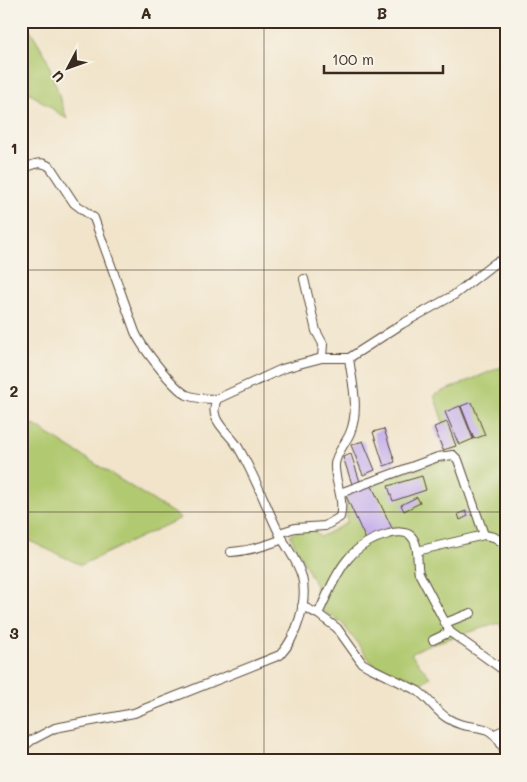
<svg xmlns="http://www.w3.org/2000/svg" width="527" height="782" viewBox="0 0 527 782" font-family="Mali,sans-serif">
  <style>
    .green { fill: #b1c96f; stroke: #767a46 }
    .building { fill: #bca3ed }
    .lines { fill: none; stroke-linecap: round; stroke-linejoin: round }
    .minor-casing { stroke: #564638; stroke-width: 10 }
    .minor { stroke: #fff; stroke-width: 8 }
    .grid { fill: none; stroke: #3b2a1e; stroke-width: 1; stroke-opacity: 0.55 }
    .neatline { fill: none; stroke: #3b2a1e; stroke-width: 2 }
    .grid-label { font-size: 16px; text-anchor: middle; font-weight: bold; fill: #3b2a1e }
  </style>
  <rect width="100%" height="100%" fill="#f7f3e8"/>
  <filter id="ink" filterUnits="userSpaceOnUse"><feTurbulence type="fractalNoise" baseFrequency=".02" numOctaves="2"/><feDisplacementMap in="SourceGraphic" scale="10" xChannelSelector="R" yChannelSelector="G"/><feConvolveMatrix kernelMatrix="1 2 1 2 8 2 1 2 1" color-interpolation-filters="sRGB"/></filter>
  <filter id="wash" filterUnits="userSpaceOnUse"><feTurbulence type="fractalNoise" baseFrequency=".0096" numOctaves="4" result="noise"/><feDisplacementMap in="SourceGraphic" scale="20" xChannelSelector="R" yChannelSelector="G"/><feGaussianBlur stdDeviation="1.12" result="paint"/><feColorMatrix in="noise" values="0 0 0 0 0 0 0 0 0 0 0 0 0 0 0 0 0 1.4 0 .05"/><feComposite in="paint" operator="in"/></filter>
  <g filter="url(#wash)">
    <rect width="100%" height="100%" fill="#f1e4ca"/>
    <g class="green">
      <path d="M21,21H25L46,56L67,119L21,87Z"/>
      <path d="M506,365V633L499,623L425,646L411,654L430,677L419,685L375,667L342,623L314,606L316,586L290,535L310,526L320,537L347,523L346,492L454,456L434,395Z"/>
      <path d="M21,410L26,420L181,518L81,565L21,537Z"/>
    </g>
    <g id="blocks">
      <g class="building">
        <path d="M472,402L485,435L474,439L461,406Z"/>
        <path d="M460,406L473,439L459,445L445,412Z"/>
        <path d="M447,422L456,446L443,450L434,427Z"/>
        <path d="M384,429L395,462L384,466L373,432Z"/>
        <path d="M363,441L375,470L363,475L351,445Z"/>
        <path d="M351,454L361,485L353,487L343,457Z"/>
        <path d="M422,476L426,490L393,501L388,486Z"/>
        <path d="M370,482L392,528L366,540L345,494Z"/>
        <path d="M417,497L420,503L404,511L401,505Z"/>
        <path d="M466,511L468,516L460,520L458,514Z"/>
      </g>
    </g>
  </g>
  <g filter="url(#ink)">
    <use href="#blocks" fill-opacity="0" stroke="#564638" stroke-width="1"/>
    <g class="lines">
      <g class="minor-casing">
        <g id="minor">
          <path d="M21,170C32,165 41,159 51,168L74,203L94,218L135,332C141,346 173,388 187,395C196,399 207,399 217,399"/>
          <path d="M304,279L316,331L323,344L322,358"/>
          <path d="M340,493L438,457L453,455L458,460L484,535"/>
          <path d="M279,533L295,528L325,526L340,517C345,497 334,482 335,464C336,453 346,443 350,433C360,409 352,382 349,358"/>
          <path d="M417,551L484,535L494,537L502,542"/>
          <path d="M231,552C249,551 265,546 283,539"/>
          <path d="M302,606L318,614L337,628L362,663L369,667L418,691C429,699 436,711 447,718C474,736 489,714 506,754"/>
          <path d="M318,614C336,577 345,545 389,534C395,532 406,531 411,536C420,545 416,561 419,573L450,632"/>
          <path d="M445,623L471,613"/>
          <path d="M433,640L450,632L506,672"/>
          <path d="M495,734L506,729"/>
          <path d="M21,749L32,740L55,728L134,713L280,655C297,637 308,601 302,577C298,561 286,547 279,533C265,504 254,474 238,447C228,431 207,420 217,399L282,369L299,364L322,358H349L402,324L454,295L495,263L500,261L506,262"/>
        </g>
      </g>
      <use href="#minor" class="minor"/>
    </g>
  </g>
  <path class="grid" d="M264,21V761M21,270H506M21,512H506"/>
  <rect width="527" height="782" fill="none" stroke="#f7f3e8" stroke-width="55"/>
  <g transform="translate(68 68) rotate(229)" stroke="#f7f3e8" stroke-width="4" paint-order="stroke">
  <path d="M0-4L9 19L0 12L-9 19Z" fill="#3b2a1e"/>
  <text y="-8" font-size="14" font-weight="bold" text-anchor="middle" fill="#3b2a1e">U</text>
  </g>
  <path d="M324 65v8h119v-8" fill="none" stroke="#3b2a1e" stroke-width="2.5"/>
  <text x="332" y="65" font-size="15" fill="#3b2a1e" stroke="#f7f3e8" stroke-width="4" paint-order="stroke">100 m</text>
  <rect x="28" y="28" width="472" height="726" class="neatline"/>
  <g class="grid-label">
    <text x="146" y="19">A</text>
    <text x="382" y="19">B</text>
    <text x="14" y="154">1</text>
    <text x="14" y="397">2</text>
    <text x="14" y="639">3</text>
  </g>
</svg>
